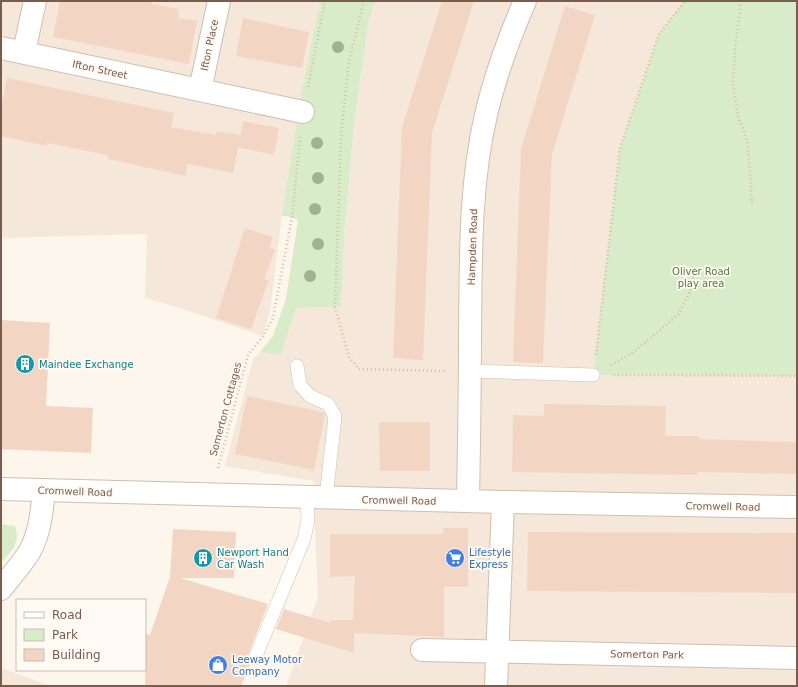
<svg xmlns="http://www.w3.org/2000/svg" width="798" height="687" viewBox="0 0 798 687" font-family="'DejaVu Sans',sans-serif">
  <style>
    .residential { fill: #f5e8da }
    .green { fill: #d8ecc9 }
    .building { fill: #f3d5c3 }
    .lines { fill: none; stroke-linecap: round; stroke-linejoin: round }
    .service-casing { stroke: #d1beb0; stroke-width: 14 }
    .minor-casing { stroke: #d1beb0; stroke-width: 24 }
    .tertiary-casing { stroke: #d1beb0; stroke-width: 24 }
    .path { stroke: #d9b8a5; stroke-width: 2.5; stroke-dasharray: 1 3; stroke-linecap: butt }
    .service { stroke: #fff; stroke-width: 13 }
    .minor { stroke: #fff; stroke-width: 22 }
    .tertiary { stroke: #fff; stroke-width: 22 }
    .tree { fill: #a0b28e }
    .labels { text-anchor: middle; stroke-width: 3.5; stroke-linejoin: round; paint-order: stroke }
    .street-label { font-size: 10px; fill: #7a5c4d; stroke: #fffaf3 }
    .park-label { font-size: 10px; fill: #537a41; stroke: #fffaf3 }
    .culture-label { font-size: 10px; fill: #0d838f; stroke: #fffaf3; text-anchor: start }
    .shop-label { font-size: 10px; fill: #366cbe; stroke: #fffaf3; text-anchor: start }
  </style>
  <rect width="100%" height="100%" fill="#fdf6ec"/>
  <g class="residential">
    <path d="M1,1H320L300,99L282,216L270,310L263,336L177,307L145,298L147,234L1,238Z"/>
    <path d="M376,1H797V686H286L318,597L313,481L225,466L253,359L260,352L281,355L296,308L341,307L345,223L355,116L369,19Z"/>
    <path d="M1,668L51,686H1Z"/>
  </g>
  <g class="green">
    <path d="M320,1H376L369,19L355,116L345,223L341,307L296,308L281,355L260,352L273,336L286,299L298,220L292,217L282,216L300,99Z"/>
    <path d="M685,1H797V376L593,375L620,148L659,34Z"/>
    <path d="M1,524L15,526C21,543 12,551 1,563Z"/>
  </g>
  <g class="building">
    <path d="M60,1H152L151,4L179,9L178,18L197,21L189,64L53,37Z"/>
    <path d="M442,1H474L432,133L423,360L393,358L402,127Z"/>
    <path d="M565,6L595,15L552,154L543,363L513,362L521,149Z"/>
    <path d="M243,18L309,32L302,68L236,56Z"/>
    <path d="M7,78L174,113L171,127L216,135L217,131L240,135L238,146L243,121L279,128L274,155L238,147L233,173L187,164L186,176L108,159V155L47,143V146L1,136V109Z"/>
    <path d="M245,228L273,237L269,248L275,250L264,279L269,280L251,329L216,318Z"/>
    <path d="M1,320L50,323L46,406L93,408L91,453L1,449Z"/>
    <path d="M247,396L323,412L325,415L314,470L235,454Z"/>
    <path d="M544,404L666,406L665,436H698V439L797,442V474L697,472V475L512,472L513,415L544,416Z"/>
    <path d="M379,422H430V471H380Z"/>
    <path d="M443,528H468V587H444V637L354,633V653L276,629L284,609L330,623V620H353L355,576L330,577V534H443Z"/>
    <path d="M173,529L236,532L234,578H180L268,604L248,655L247,659L250,664L241,686H145V633L150,635L170,577Z"/>
    <path d="M528,532L797,533V593L527,591Z"/>
  </g>
  <g class="lines">
    <g class="service-casing">
      <g id="service">
        <path d="M297,366L300,385L310,396L328,404L335,416L326,498"/>
        <path d="M470,371L593,375"/>
        <path d="M255,658L304,539L308,520L307,497"/>
      </g>
    </g>
    <g class="minor-casing">
      <g id="minor">
        <path d="M1,48L303,112"/>
        <path d="M24,52L35,1"/>
        <path d="M200,90L219,1"/>
        <path d="M468,501C469,446 470,390 470,335C471,262 469,187 486,115C495,76 509,38 525,1"/>
        <path d="M1,589C11,576 22,564 30,551C40,532 42,511 44,490"/>
        <path d="M422,650L797,658"/>
        <path d="M496,686L503,502"/>
      </g>
    </g>
    <g class="tertiary-casing">
      <path id="tertiary" d="M1,489L503,502L797,507"/>
    </g>
    <g class="path">
      <path d="M364,1L349,61L341,137L335,307L349,357L359,369L444,371"/>
      <path d="M741,1L735,49L733,84L738,116L748,144L752,204"/>
      <path d="M308,87L325,1"/>
      <path d="M596,355L620,148L659,34L685,1"/>
      <path d="M611,365L632,353L678,315L691,290L695,270"/>
      <path d="M614,375L797,376"/>
      <path d="M218,468L248,355L263,336L273,318L292,217L300,137"/>
    </g>
    <use href="#service" class="service"/>
    <use href="#minor" class="minor"/>
    <use href="#tertiary" class="tertiary"/>
  </g>
  <g class="tree">
    <circle cx="338" cy="47" r="6"/>
    <circle cx="317" cy="143" r="6"/>
    <circle cx="318" cy="178" r="6"/>
    <circle cx="315" cy="209" r="6"/>
    <circle cx="318" cy="244" r="6"/>
    <circle cx="310" cy="276" r="6"/>
  </g>
  <defs>
    <g id="building-disc" transform="scale(1)"><circle r="9.5" fill="#0f9aa8" stroke="#fffaf3"/><path d="M-4-6H4V6H1V3H-1V6H-4ZM-2.5-4.3h1.7v1.8h-1.7ZM.8-4.3h1.7v1.8H.8ZM-2.5-1h1.7V.8h-1.7ZM.8-1h1.7V.8H.8Z" fill="#fff"/></g>
    <g id="supermarket-disc" transform="scale(1)"><circle r="9.5" fill="#3f7fe0" stroke="#fffaf3"/><path d="M-6-5.5h2.5l.6 2H6L4.5 2H-2.5L-4.4-4H-6ZM-1.5 3.2a1.3 1.3 0 1 0 .1 0ZM3 3.2a1.3 1.3 0 1 0 .1 0Z" fill="#fff"/></g>
    <g id="shop-disc" transform="scale(1)"><circle r="9.5" fill="#3f7fe0" stroke="#fffaf3"/><path d="M-5-2.5h2.3a2.7 3.5 0 0 1 5.4 0H5L5.5 6h-11ZM-1.5-2.5h3a1.5 2.3 0 0 0-3 0Z" fill="#fff"/></g>
  </defs>
  <g fill-rule="evenodd">
    <use href="#building-disc" x="25" y="364"/>
    <use href="#building-disc" x="203" y="558"/>
    <use href="#supermarket-disc" x="455" y="558"/>
    <use href="#shop-disc" x="218" y="665"/>
  </g>
  <g class="labels">
    <g class="street-label">
      <text transform="translate(209 45) rotate(-78)" y="4">Ifton Place</text>
      <text transform="translate(100 69) rotate(12)" y="4">Ifton Street</text>
      <text transform="translate(472 247) rotate(-88)" y="4">Hampden Road</text>
      <text transform="translate(225 409) rotate(-75)" y="4">Somerton Cottages</text>
      <text transform="translate(75 491) rotate(2)" y="4">Cromwell Road</text>
      <text transform="translate(399 500) rotate(1)" y="4">Cromwell Road</text>
      <text transform="translate(723 506) rotate(1)" y="4">Cromwell Road</text>
      <text transform="translate(647 654) rotate(1)" y="4">Somerton Park</text>
    </g>
    <g class="park-label">
      <text x="701" y="275">Oliver Road<tspan x="701" dy="12">play area</tspan></text>
    </g>
    <g class="culture-label">
      <text x="39" y="368">Maindee Exchange</text>
      <text x="217" y="556">Newport Hand<tspan x="217" dy="12">Car Wash</tspan></text>
    </g>
    <g class="shop-label">
      <text x="469" y="556">Lifestyle<tspan x="469" dy="12">Express</tspan></text>
      <text x="232" y="663">Leeway Motor<tspan x="232" dy="12">Company</tspan></text>
    </g>
  </g>
  <rect width="798" height="687" fill="none" stroke="#7a5c4d" stroke-width="4"/>
  <rect x="16" y="599" width="130" height="72" fill="#fffaf3" stroke="#cabbb1"/>
  <rect x="24" y="612" width="20" height="6" fill="#ffffff" stroke="#cabbb1"/>
  <text x="52" y="619" font-size="12" fill="#7a5c4d">Road</text>
  <rect x="24" y="629" width="20" height="12" fill="#d8ecc9" stroke="#cabbb1"/>
  <text x="52" y="639" font-size="12" fill="#7a5c4d">Park</text>
  <rect x="24" y="649" width="20" height="12" fill="#f3d5c3" stroke="#cabbb1"/>
  <text x="52" y="659" font-size="12" fill="#7a5c4d">Building</text>
</svg>
